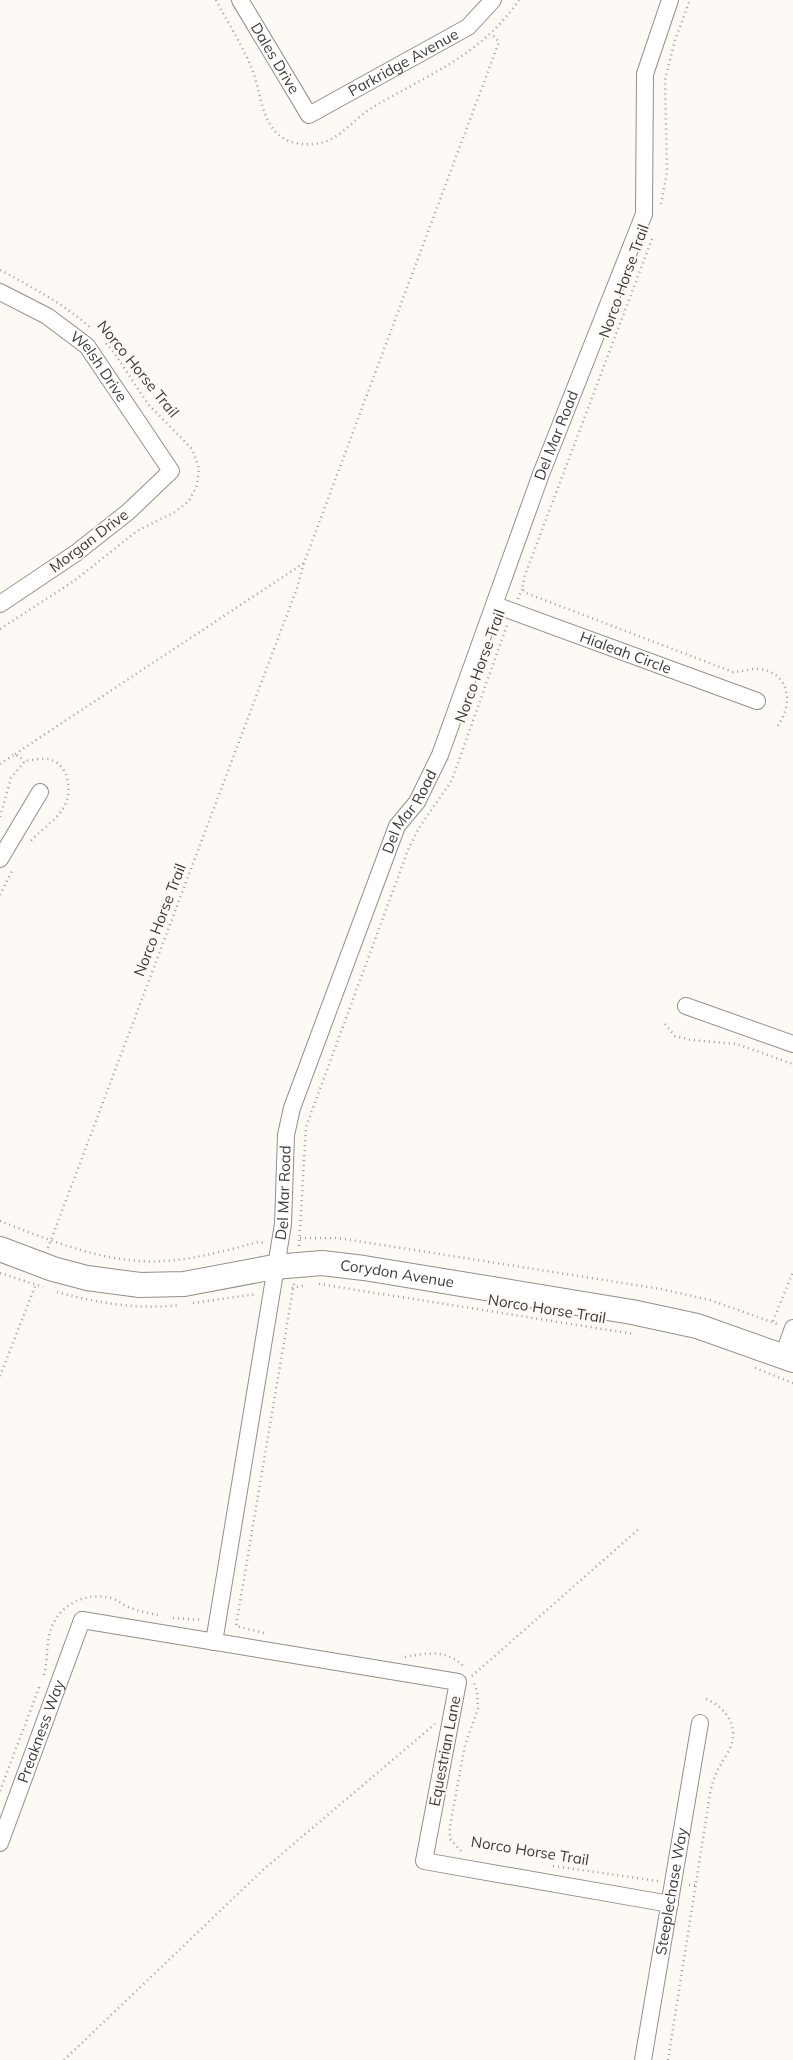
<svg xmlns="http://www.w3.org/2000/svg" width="793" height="2060" viewBox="0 0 793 2060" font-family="Mulish,sans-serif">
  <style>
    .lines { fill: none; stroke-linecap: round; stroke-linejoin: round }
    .minor-casing { stroke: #938f8b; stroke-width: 18 }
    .secondary-casing { stroke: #938f8b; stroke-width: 26 }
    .path { stroke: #a19e9b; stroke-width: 2.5; stroke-dasharray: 1 4; stroke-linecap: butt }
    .minor { stroke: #fff; stroke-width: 16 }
    .secondary { stroke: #fff; stroke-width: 24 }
    .labels { text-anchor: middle; stroke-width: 4; stroke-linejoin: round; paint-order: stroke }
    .street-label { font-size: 15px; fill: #3d3b3a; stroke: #fdf9f4 }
  </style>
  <rect width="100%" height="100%" fill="#fdf9f4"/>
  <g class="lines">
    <g class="minor-casing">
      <g id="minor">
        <path id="s1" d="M240,0L309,115L468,27L493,0"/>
        <path id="s2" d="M0,292L47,316L87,346L171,471L128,512L76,553L0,604"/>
        <path id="s3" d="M495,605L757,701"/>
        <path d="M0,859L40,792"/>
        <path d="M686,1006L793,1044"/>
        <path d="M783,1356L793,1328"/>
        <path id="s4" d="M214,1642L283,1224L286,1135L292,1108L397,826L417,802L440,755L541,474L644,214L645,74L670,0"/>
        <path id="s5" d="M0,1843L82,1620L458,1682L424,1861L670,1904"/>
        <path id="s6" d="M643,2060L700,1723"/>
      </g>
    </g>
    <g class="secondary-casing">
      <g id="secondary">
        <path id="s7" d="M0,1249L53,1269L87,1278L140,1285L184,1284L274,1267L322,1263L364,1268L632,1312L697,1326L793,1360"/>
      </g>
    </g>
    <g class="path">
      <path d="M216,0C227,22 242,44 251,67C261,89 260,120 280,136C292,145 311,146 324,142C343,136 354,119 370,109C426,75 480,57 519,0"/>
      <path d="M661,204L667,172L665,80L675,40L690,0"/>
      <path d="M652,239L525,575L522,589L526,593L733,672C742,672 751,668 760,669C792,674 793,707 776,728"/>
      <path d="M0,270C32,287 62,303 90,327"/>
      <path d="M518,599L522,589"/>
      <path d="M0,629L74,581L137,531L175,512L189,501L197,485L199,468L192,449L148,404L115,354L104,341"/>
      <path d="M15,754L304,563L499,42L491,33"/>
      <path d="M0,764L15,754L25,761"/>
      <path d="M0,817L11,778L25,761C33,760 44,757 52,760C70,768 72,792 64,807C56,821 39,831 29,843"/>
      <path d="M0,895L13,869"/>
      <path d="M665,1024L675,1036L691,1040L737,1044L793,1064"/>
      <path d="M0,1221C52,1241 108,1265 165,1261C196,1259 228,1250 258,1242L265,1243"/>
      <path d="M300,1238H338L661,1289L710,1300L777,1324"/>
      <path d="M299,1246L306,1127L408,850L419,828L452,780L507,625"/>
      <path d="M48,1248L297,588L304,563"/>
      <path d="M0,1273L43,1287"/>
      <path d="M319,1284L634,1334"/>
      <path d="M292,1288L306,1285"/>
      <path d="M57,1292C97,1303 139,1310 180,1305"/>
      <path d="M193,1303L257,1294"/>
      <path d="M773,1321L793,1272"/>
      <path d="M755,1368L793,1383"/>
      <path d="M0,1376L36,1284"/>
      <path d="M173,1618L202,1620"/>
      <path d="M264,1633L236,1626L294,1283"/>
      <path d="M405,1657C426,1653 447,1649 463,1666"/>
      <path d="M44,1675C48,1659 46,1641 52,1626C62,1603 87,1592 111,1598C118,1600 124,1606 131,1608C140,1612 149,1613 158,1615"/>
      <path d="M472,1676L640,1528"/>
      <path d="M0,1791L40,1685"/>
      <path d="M461,1851L450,1839V1826L465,1745L478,1709L477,1691L474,1683"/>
      <path d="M553,1866L658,1881"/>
      <path d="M689,1885H696"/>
      <path d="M64,2060L264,1869L435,1724"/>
      <path d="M668,2060L710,1794C712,1783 715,1774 721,1764C724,1758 730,1751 732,1743C737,1721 723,1706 704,1698"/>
    </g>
    <use href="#minor" class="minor"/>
    <use href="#secondary" class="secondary"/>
  </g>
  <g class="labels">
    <g class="street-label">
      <text dy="5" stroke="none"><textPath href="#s1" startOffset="68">Dales Drive</textPath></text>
      <text dy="5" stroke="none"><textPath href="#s1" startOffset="242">Parkridge Avenue</textPath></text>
      <text transform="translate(624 281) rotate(-70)" y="5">Norco Horse Trail</text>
      <text dy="5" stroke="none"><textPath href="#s2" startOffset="126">Welsh Drive</textPath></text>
      <text transform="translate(138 369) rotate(51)" y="5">Norco Horse Trail</text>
      <text dy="5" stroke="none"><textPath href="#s4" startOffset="1265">Del Mar Road</textPath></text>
      <text transform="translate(89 541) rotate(-37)" y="5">Morgan Drive</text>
      <text dy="5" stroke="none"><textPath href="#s3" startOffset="139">Hialeah Circle</textPath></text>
      <text transform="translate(480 666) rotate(-70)" y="5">Norco Horse Trail</text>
      <text dy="5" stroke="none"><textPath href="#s4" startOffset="860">Del Mar Road</textPath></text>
      <text transform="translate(160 920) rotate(-69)" y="5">Norco Horse Trail</text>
      <text dy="5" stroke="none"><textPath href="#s4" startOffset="455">Del Mar Road</textPath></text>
      <text dy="5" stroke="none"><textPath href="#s7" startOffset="405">Corydon Avenue</textPath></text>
      <text transform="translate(547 1309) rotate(9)" y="5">Norco Horse Trail</text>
      <text dy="5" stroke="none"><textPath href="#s5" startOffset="119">Preakness Way</textPath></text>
      <text transform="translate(445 1751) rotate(-79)" y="5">Equestrian Lane</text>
      <text transform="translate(530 1851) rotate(9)" y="5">Norco Horse Trail</text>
      <text dy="5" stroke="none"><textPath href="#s6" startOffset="171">Steeplechase Way</textPath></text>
    </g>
  </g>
</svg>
